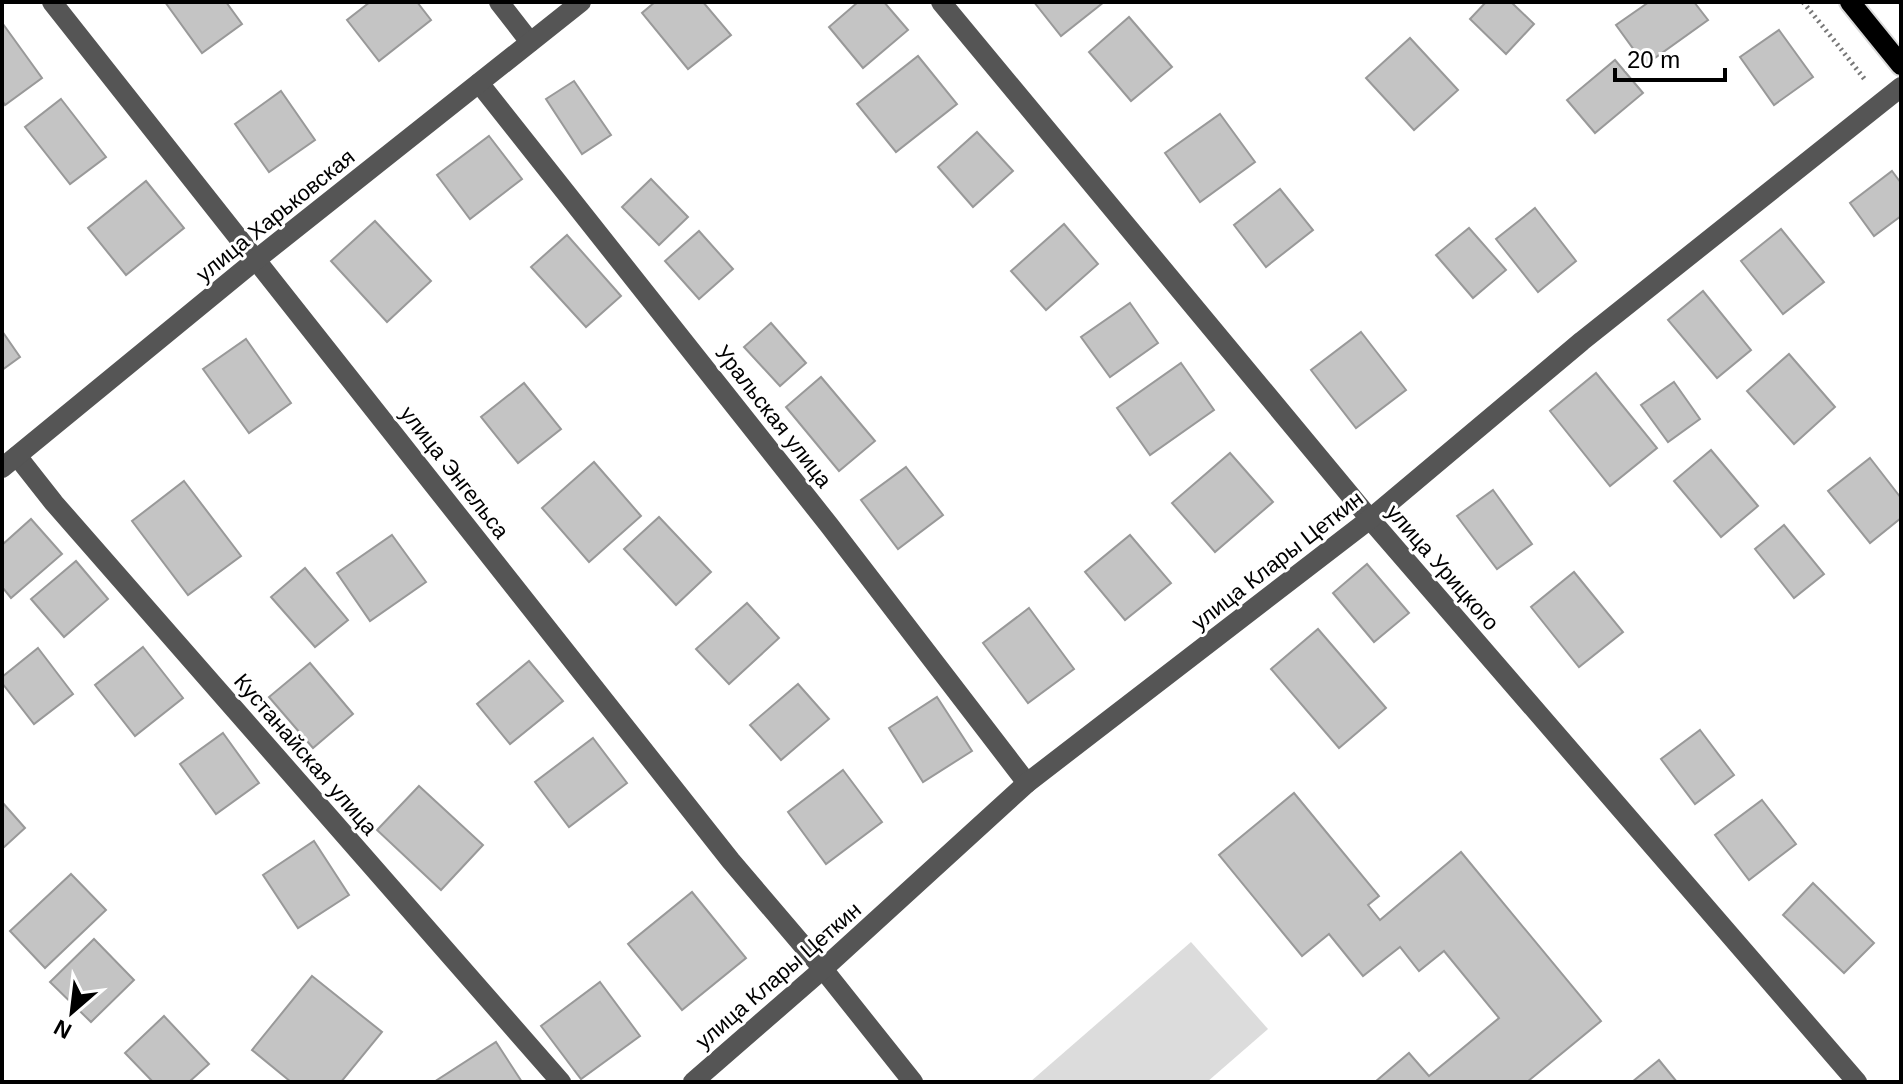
<svg xmlns="http://www.w3.org/2000/svg" width="1903" height="1084" viewBox="0 0 1903 1084" font-family="Helvetica,sans-serif">
  <style>
    .green { fill: #dcdcdc }
    .building { fill: #c4c4c4; stroke: #999; stroke-width: 2 }
    .lines { fill: none; stroke-linecap: round; stroke-linejoin: round }
    .major-casing { stroke: #dbdbdb; stroke-width: 24 }
    .path { stroke: #777; stroke-width: 5; stroke-dasharray: 2 4; stroke-linecap: butt }
    .minor { stroke: #555; stroke-width: 20 }
    .major { stroke: #000; stroke-width: 20 }
    .labels { text-anchor: middle; stroke-width: 6; stroke-linejoin: round; paint-order: stroke }
    .street-label { font-size: 22px; fill: #000; stroke: #fff }
  </style>
  <rect width="100%" height="100%" fill="#fff"/>
  <path class="green" d="M1191,942L1268,1029L1207,1082H1030Z"/>
  <g class="building">
    <path d="M165,2H226L242,24L202,53Z"/>
    <path d="M370,2H417L431,20L379,61L347,20Z"/>
    <path d="M655,2H703L731,35L688,69L642,13Z"/>
    <path d="M858,2H884L908,30L863,68L829,27Z"/>
    <path d="M1034,2H1104L1061,36Z"/>
    <path d="M1486,2H1511L1534,24L1506,54L1470,19Z"/>
    <path d="M1649,2H1694L1708,20L1645,65L1616,25Z"/>
    <path d="M1129,17L1172,67L1131,101L1089,52Z"/>
    <path d="M3,24L42,78L5,105L2,100Z"/>
    <path d="M1779,30L1813,77L1774,105L1740,57Z"/>
    <path d="M1410,38L1458,90L1414,130L1366,78Z"/>
    <path d="M918,56L957,104L896,152L857,104Z"/>
    <path d="M1615,60L1643,93L1595,133L1567,100Z"/>
    <path d="M574,81L611,135L582,154L546,99Z"/>
    <path d="M281,91L315,140L269,172L235,124Z"/>
    <path d="M61,99L106,157L70,184L25,127Z"/>
    <path d="M1220,114L1255,162L1200,202L1165,153Z"/>
    <path d="M977,132L1013,171L973,207L938,167Z"/>
    <path d="M489,136L522,179L470,219L437,175Z"/>
    <path d="M1892,171L1901,183V216L1874,236L1850,203Z"/>
    <path d="M651,179L688,217L659,245L622,207Z"/>
    <path d="M146,181L184,228L126,275L88,228Z"/>
    <path d="M1280,189L1313,230L1266,267L1234,225Z"/>
    <path d="M1535,208L1576,261L1538,292L1496,239Z"/>
    <path d="M375,221L431,281L387,322L331,261Z"/>
    <path d="M1064,224L1098,264L1046,310L1011,271Z"/>
    <path d="M1469,228L1506,270L1473,298L1436,255Z"/>
    <path d="M1781,229L1824,282L1783,314L1741,261Z"/>
    <path d="M699,231L733,269L699,299L665,261Z"/>
    <path d="M567,235L621,296L586,327L531,267Z"/>
    <path d="M1703,291L1751,350L1717,378L1668,320Z"/>
    <path d="M1130,303L1158,343L1110,377L1081,337Z"/>
    <path d="M771,323L806,363L780,386L744,347Z"/>
    <path d="M2,331L20,357L2,370Z"/>
    <path d="M1361,332L1406,390L1356,428L1311,370Z"/>
    <path d="M246,339L291,403L249,433L203,369Z"/>
    <path d="M1789,354L1835,407L1794,444L1747,391Z"/>
    <path d="M1181,363L1214,410L1150,455L1117,408Z"/>
    <path d="M1596,373L1657,448L1610,486L1550,411Z"/>
    <path d="M821,377L875,441L839,471L786,407Z"/>
    <path d="M1674,382L1700,419L1668,442L1641,405Z"/>
    <path d="M524,383L561,429L518,463L481,417Z"/>
    <path d="M1711,450L1758,506L1721,537L1674,481Z"/>
    <path d="M1230,453L1273,502L1215,552L1172,503Z"/>
    <path d="M1870,458L1901,498V518L1870,543L1828,491Z"/>
    <path d="M594,462L641,516L589,562L542,508Z"/>
    <path d="M906,467L943,515L898,549L861,500Z"/>
    <path d="M184,481L241,556L188,595L132,521Z"/>
    <path d="M1493,490L1532,544L1497,569L1457,516Z"/>
    <path d="M659,517L711,572L676,605L624,549Z"/>
    <path d="M31,519L62,554L11,598L2,587V545Z"/>
    <path d="M1784,525L1824,574L1794,598L1755,549Z"/>
    <path d="M392,535L426,582L370,621L337,573Z"/>
    <path d="M1130,535L1171,583L1125,620L1085,572Z"/>
    <path d="M76,561L108,599L64,637L31,599Z"/>
    <path d="M1367,564L1409,613L1374,642L1333,593Z"/>
    <path d="M305,568L348,620L315,647L271,597Z"/>
    <path d="M1574,572L1623,632L1579,667L1531,607Z"/>
    <path d="M747,603L779,638L729,684L696,649Z"/>
    <path d="M1029,608L1074,669L1028,703L983,643Z"/>
    <path d="M1318,629L1386,708L1339,748L1271,669Z"/>
    <path d="M143,647L183,698L135,736L95,685Z"/>
    <path d="M38,648L73,694L34,724L2,683V677Z"/>
    <path d="M529,661L563,701L510,744L477,704Z"/>
    <path d="M310,663L353,714L313,748L269,697Z"/>
    <path d="M798,684L829,719L781,760L750,725Z"/>
    <path d="M937,697L972,751L923,782L889,728Z"/>
    <path d="M1700,730L1734,775L1695,804L1661,759Z"/>
    <path d="M223,733L259,783L216,814L180,764Z"/>
    <path d="M593,738L627,783L569,827L535,782Z"/>
    <path d="M843,770L882,822L826,864L788,812Z"/>
    <path d="M419,786L483,845L441,890L377,830Z"/>
    <path d="M1294,793L1379,896L1368,905L1380,920L1461,852L1601,1021L1527,1082H1375L1409,1053L1429,1076L1499,1018L1444,951L1419,971L1400,947L1363,976L1329,934L1302,956L1219,855Z"/>
    <path d="M1762,800L1796,844L1749,880L1715,835Z"/>
    <path d="M2,802L25,828L2,849Z"/>
    <path d="M314,841L349,895L298,928L263,875Z"/>
    <path d="M71,874L106,910L45,968L10,931Z"/>
    <path d="M1813,883L1874,943L1844,973L1783,915Z"/>
    <path d="M692,892L746,958L682,1010L628,944Z"/>
    <path d="M94,939L134,980L91,1022L50,982Z"/>
    <path d="M312,976L382,1032L341,1082H291L252,1050Z"/>
    <path d="M600,982L640,1036L581,1079L541,1026Z"/>
    <path d="M164,1016L209,1064L189,1082H153L125,1053Z"/>
    <path d="M496,1042L522,1082H434Z"/>
    <path d="M1659,1060L1677,1082H1632Z"/>
  </g>
  <g class="lines">
    <g class="major-casing">
      <path id="major" d="M1850,2L1901,65"/>
    </g>
    <g class="path">
      <path d="M1803,2L1837,44"/>
      <path d="M1900,2L1901,3"/>
      <path d="M1837,44L1866,81"/>
    </g>
    <g class="minor">
      <path d="M52,2L731,861L823,969L913,1082"/>
      <path d="M499,2L530,42"/>
      <path d="M941,2L1370,519L1857,1082"/>
      <path d="M479,83L829,525L1027,783"/>
      <path d="M17,456L54,503L561,1082"/>
      <path d="M2,468L257,259L581,2"/>
      <path d="M693,1082L823,969L1027,783L1370,519L1582,341L1901,87"/>
    </g>
    <use href="#major" class="major"/>
  </g>
  <g class="labels">
    <g class="street-label">
      <text transform="translate(275 215) rotate(-39)" y="8">улица Харьковская</text>
      <text transform="translate(774 416) rotate(52)" y="8">Уральская улица</text>
      <text transform="translate(455 472) rotate(52)" y="8">улица Энгельса</text>
      <text transform="translate(1277 560) rotate(-38)" y="8">улица Клары Цеткин</text>
      <text transform="translate(1443 567) rotate(49)" y="8">улица Урицкого</text>
      <text transform="translate(306 754) rotate(49)" y="8">Кустанайская улица</text>
      <text transform="translate(778 975) rotate(-41)" y="8">улица Клары Цеткин</text>
    </g>
  </g>
  <rect width="1903" height="1084" fill="none" stroke="#000000" stroke-width="8"/>
  <g transform="translate(72 1012) rotate(208)" stroke="#ffffff" stroke-width="6" paint-order="stroke">
  <path d="M0-6L14 30L0 20L-14 30Z" fill="#000000"/>
  <text y="-12" font-size="22" font-weight="bold" text-anchor="middle" fill="#000000">N</text>
  </g>
  <path d="M1615 68v12h110v-12" fill="none" stroke="#000000" stroke-width="4"/>
  <text x="1627" y="68" font-size="24" fill="#000000" stroke="#ffffff" stroke-width="6" paint-order="stroke">20 m</text>
</svg>
